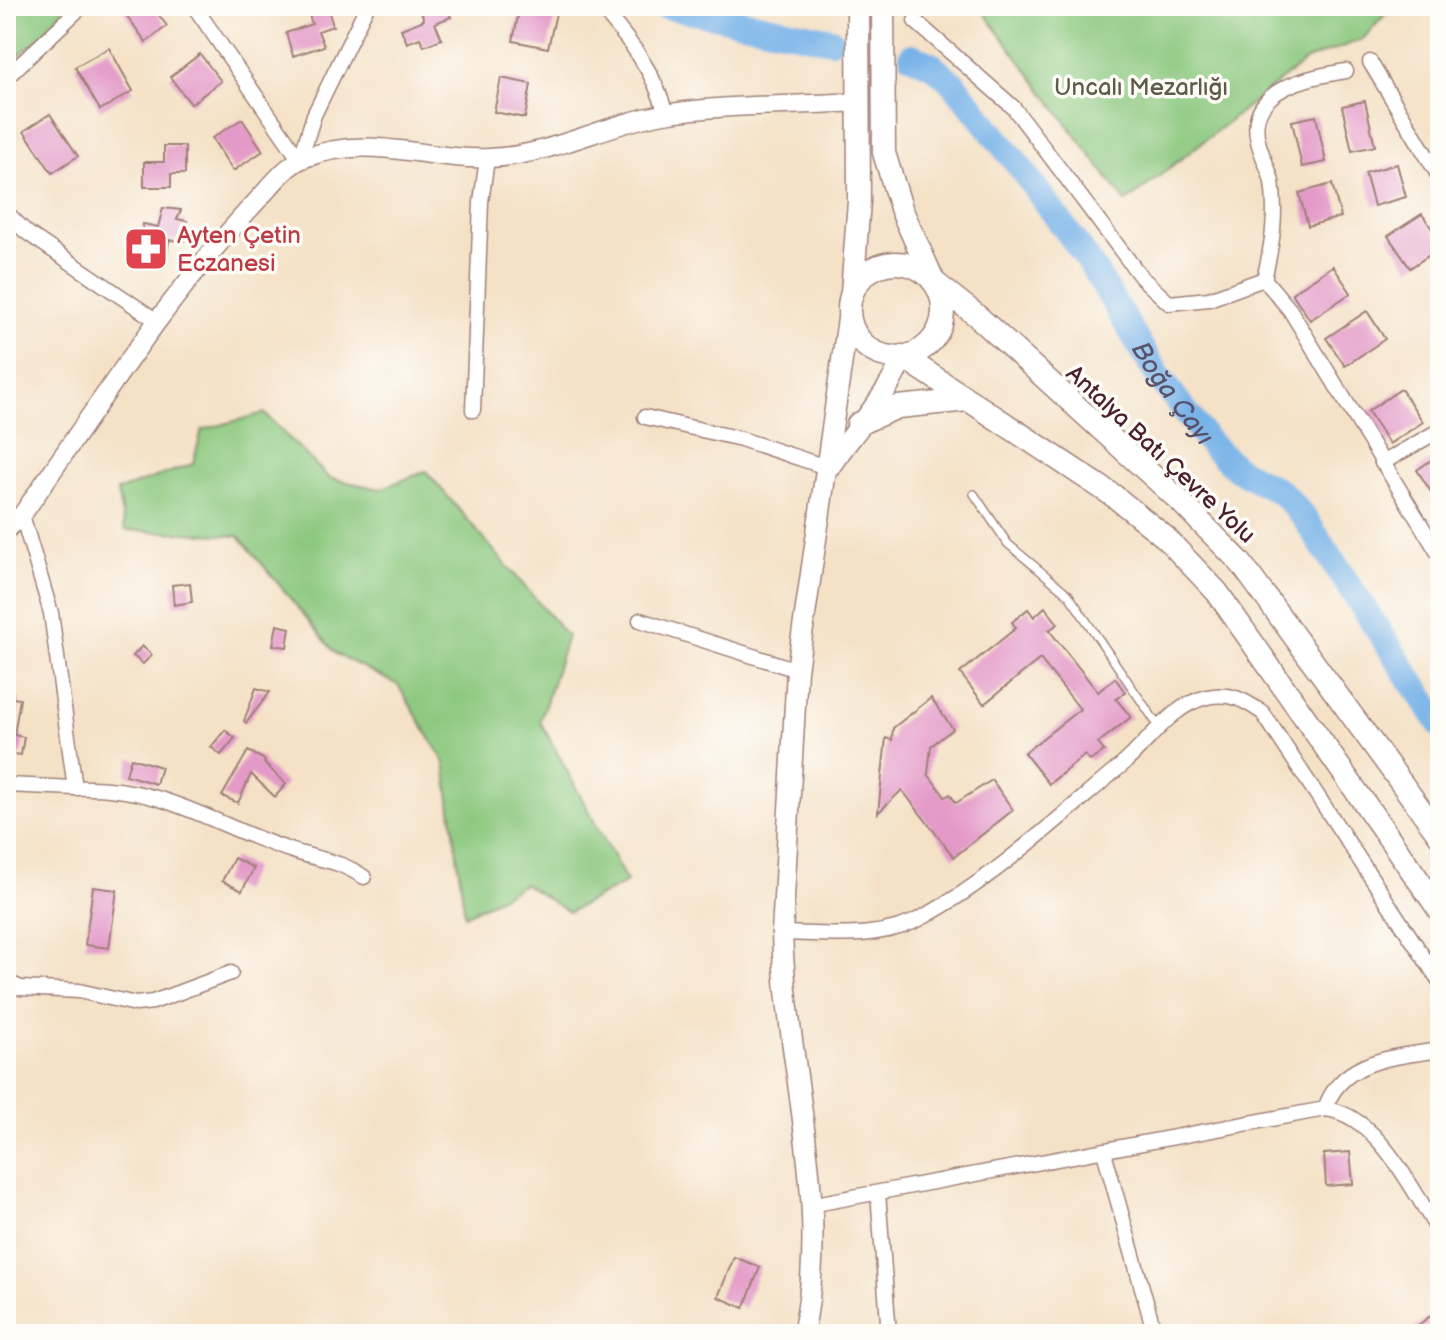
<svg xmlns="http://www.w3.org/2000/svg" width="1446" height="1340" viewBox="0 0 1446 1340" font-family="'Balsamiq Sans',sans-serif">
  <style>
    .green { fill: #8ac77d; stroke: #6a7354; stroke-width: 2 }
    .lines { fill: none; stroke-linecap: round; stroke-linejoin: round }
    .river { stroke: #77b2e8; stroke-width: 26 }
    .building { fill: #e49ac8 }
    .service-casing { stroke: #9f8078; stroke-width: 10 }
    .minor-casing { stroke: #9f8078; stroke-width: 17 }
    .tertiary-casing { stroke: #9f8078; stroke-width: 21 }
    .secondary-casing { stroke: #9f8078; stroke-width: 23 }
    .trunk-casing { stroke: #9f8078; stroke-width: 25 }
    .service { stroke: #fff; stroke-width: 7 }
    .minor { stroke: #fff; stroke-width: 14 }
    .tertiary { stroke: #fff; stroke-width: 18 }
    .secondary { stroke: #fff; stroke-width: 20 }
    .trunk { stroke: #fff; stroke-width: 22 }
    .labels { text-anchor: middle; stroke-width: 7; stroke-linejoin: round; paint-order: stroke }
    .park-label { font-size: 24px; fill: #605a48; stroke: #fdfcf7 }
    .health-label { font-size: 24px; fill: #be3a42; stroke: #fdfcf7; text-anchor: start }
    .street-label { font-size: 24px; fill: #4a1f2b; stroke: #fdfcf7 }
    .water-label { font-size: 26px; font-style: italic; fill: #5a526d; stroke: #fdfcf7 }
  </style>
  <rect width="100%" height="100%" fill="#fdfcf7"/>
  <filter id="ink" filterUnits="userSpaceOnUse"><feTurbulence type="fractalNoise" baseFrequency=".0125" numOctaves="2"/><feDisplacementMap in="SourceGraphic" scale="16" xChannelSelector="R" yChannelSelector="G"/><feConvolveMatrix kernelMatrix="1 2 1 2 8 2 1 2 1" color-interpolation-filters="sRGB"/></filter>
  <filter id="wash" filterUnits="userSpaceOnUse"><feTurbulence type="fractalNoise" baseFrequency=".006" numOctaves="4" result="noise"/><feDisplacementMap in="SourceGraphic" scale="32" xChannelSelector="R" yChannelSelector="G"/><feGaussianBlur stdDeviation="1.8" result="paint"/><feColorMatrix in="noise" values="0 0 0 0 0 0 0 0 0 0 0 0 0 0 0 0 0 1.4 0 .05"/><feComposite in="paint" operator="in"/></filter>
  <g filter="url(#wash)">
    <rect width="100%" height="100%" fill="#f4e1c6"/>
    <g class="green">
      <path d="M6,6H66L44,33L6,67Z"/>
      <path d="M979,6H1393L1363,39L1307,60L1126,202Z"/>
      <path d="M264,413L329,478L380,489L426,471L567,636L540,721L627,882L569,912L524,884L465,916L445,763L398,685L336,654L239,536L125,530L117,491L193,464L202,430Z"/>
    </g>
    <g class="lines">
      <g class="river">
        <path d="M664,6L831,40"/>
        <path id="s1" d="M912,56L933,66L954,84L1019,166L1087,258L1157,374L1211,445L1236,468L1282,493L1303,516L1440,724"/>
      </g>
    </g>
    <g id="blocks">
      <g class="building">
        <path d="M132,6H152L167,26L146,42L124,12Z"/>
        <path d="M306,6H327L333,26L318,31L324,46L293,56L286,33L312,24Z"/>
        <path d="M419,6H446L451,17L435,23L442,39L424,46L420,38L407,43L401,29L424,20Z"/>
        <path d="M520,6L556,13L548,48L513,41Z"/>
        <path d="M109,48L133,91L100,110L75,67Z"/>
        <path d="M200,54L221,81L191,104L170,77Z"/>
        <path d="M501,78L531,84L525,118L494,112Z"/>
        <path d="M1365,101L1375,146L1352,151L1342,106Z"/>
        <path d="M50,114L78,156L52,173L24,131Z"/>
        <path d="M1316,116L1326,162L1302,167L1292,121Z"/>
        <path d="M242,119L263,151L233,171L212,138Z"/>
        <path d="M164,146H185V174H171V187H144V162H164Z"/>
        <path d="M1397,164L1406,197L1374,206L1365,173Z"/>
        <path d="M1332,184L1341,217L1308,226L1299,193Z"/>
        <path d="M163,208L181,210L177,219L187,221L184,241L169,240L167,255L145,252L142,239L143,224L158,227Z"/>
        <path d="M1422,214L1440,241V248L1410,268L1388,236Z"/>
        <path d="M1333,266L1351,293L1310,320L1292,293Z"/>
        <path d="M1367,311L1385,339L1345,366L1326,338Z"/>
        <path d="M1401,389L1423,422L1389,444L1368,411Z"/>
        <path d="M1440,454V506L1417,470Z"/>
        <path d="M190,583L192,602L174,605L172,585Z"/>
        <path d="M1045,607L1058,624L1049,630L1098,692L1115,678L1125,692L1116,699L1131,717L1098,743L1104,751L1090,761L1085,755L1049,784L1024,753L1080,709L1040,659L984,704L960,673L1016,628L1012,622L1028,609L1034,617Z"/>
        <path d="M277,625L290,628L287,647L273,645Z"/>
        <path d="M142,646L152,655L143,664L133,656Z"/>
        <path d="M256,688L270,692L246,723L244,721Z"/>
        <path d="M6,697L20,699L14,735L24,737L21,755L6,753Z"/>
        <path d="M931,698L953,729L931,746L928,774L945,797L950,794L956,803L992,780L1013,810L954,857L902,790L878,813L886,738L892,740L893,728Z"/>
        <path d="M225,730L235,738L221,755L211,747Z"/>
        <path d="M248,751L265,760L264,763L286,784L275,797L251,774L238,803L222,796Z"/>
        <path d="M131,758L161,767L156,784L126,775Z"/>
        <path d="M234,858L254,868L242,891L222,881Z"/>
        <path d="M93,887L117,890L109,948L85,945Z"/>
        <path d="M1350,1152L1353,1184L1326,1186L1324,1154Z"/>
        <path d="M734,1257L760,1267L744,1308L718,1297Z"/>
        <path d="M1440,1309V1334H1406Z"/>
      </g>
    </g>
  </g>
  <g filter="url(#ink)">
    <use href="#blocks" fill-opacity="0" stroke="#9f8078" stroke-width="2"/>
    <g class="lines">
      <g class="service-casing">
        <path id="service" d="M974,494L1008,544L1068,594L1159,727"/>
      </g>
      <g class="minor-casing">
        <g id="minor">
          <path d="M194,6L300,160"/>
          <path d="M600,6C629,40 654,70 666,114"/>
          <path d="M915,21L1013,107L1141,277L1169,303L1209,299L1264,279L1290,310L1440,556"/>
          <path d="M1370,62L1440,178"/>
          <path d="M6,78L82,6"/>
          <path d="M300,160L314,115L367,6"/>
          <path d="M6,212L26,232L157,321"/>
          <path d="M1264,279C1272,246 1277,216 1272,182C1269,168 1261,155 1258,141C1245,88 1310,77 1346,71"/>
          <path d="M473,410L481,202L487,159"/>
          <path d="M645,417L741,439L829,468"/>
          <path d="M1382,463L1440,430"/>
          <path d="M22,515L51,613L75,788C168,785 214,827 296,852C324,861 338,860 364,877"/>
          <path d="M640,620L797,670"/>
          <path d="M6,785L75,788"/>
          <path d="M782,933C829,934 882,941 925,916C993,879 1063,814 1123,764C1150,741 1170,706 1207,697C1231,692 1244,700 1263,713L1440,982"/>
          <path d="M6,982L21,988L79,991L136,1004L153,1002L231,973"/>
          <path d="M1325,1109C1341,1059 1394,1057 1440,1050"/>
          <path d="M1104,1152L1155,1334"/>
          <path d="M878,1193L889,1334"/>
          <path d="M810,1205L1325,1109C1378,1114 1413,1192 1440,1233"/>
        </g>
      </g>
      <g class="tertiary-casing">
        <path id="tertiary" d="M6,530L22,515C96,409 165,299 254,204C267,191 285,166 302,159C369,132 426,161 489,158C550,156 604,124 664,114C727,104 794,106 858,102"/>
      </g>
      <g class="secondary-casing">
        <g id="secondary">
          <path d="M831,465C851,435 895,387 902,356"/>
          <path d="M803,1334C832,1203 786,1065 782,933L797,670L851,298"/>
        </g>
      </g>
      <g class="trunk-casing">
        <g id="trunk">
          <path d="M883,6L884,153L902,211L934,282L976,315L1179,500L1240,562L1440,836"/>
          <circle cx="896" cy="310" r="47"/>
          <path d="M852,293L859,201L858,6"/>
          <path d="M902,356L1114,496L1165,537L1217,592L1440,911"/>
          <path d="M858,424L898,407L968,400"/>
        </g>
      </g>
      <use href="#service" class="service"/>
      <use href="#minor" class="minor"/>
      <use href="#tertiary" class="tertiary"/>
      <use href="#secondary" class="secondary"/>
      <use href="#trunk" class="trunk"/>
    </g>
  </g>
  <defs>
    <g id="pharmacy-square" transform="scale(2.3)"><rect x="-9" y="-9" width="18" height="18" rx="4" fill="#e0444e" stroke="#fdfcf7"/><path d="M-2-6h4v4h4v4h-4v4h-4v-4h-4v-4h4Z" fill="#fff"/></g>
  </defs>
  <g fill-rule="evenodd">
    <use href="#pharmacy-square" x="146" y="249"/>
  </g>
  <g class="labels">
    <g class="park-label">
      <text x="1141" y="95">Uncalı Mezarlığı</text>
    </g>
    <g class="health-label">
      <text x="177" y="243">Ayten Çetin<tspan x="177" dy="28">Eczanesi</tspan></text>
    </g>
    <g class="street-label">
      <text transform="translate(1161 454) rotate(43)" y="8">Antalya Batı Çevre Yolu</text>
    </g>
    <g class="water-label">
      <text dy="9" stroke="none"><textPath href="#s1" startOffset="430">Boğa Çayı</textPath></text>
    </g>
  </g>
  <rect width="1446" height="1340" fill="none" stroke="#fdfcf7" stroke-width="32"/>
</svg>
